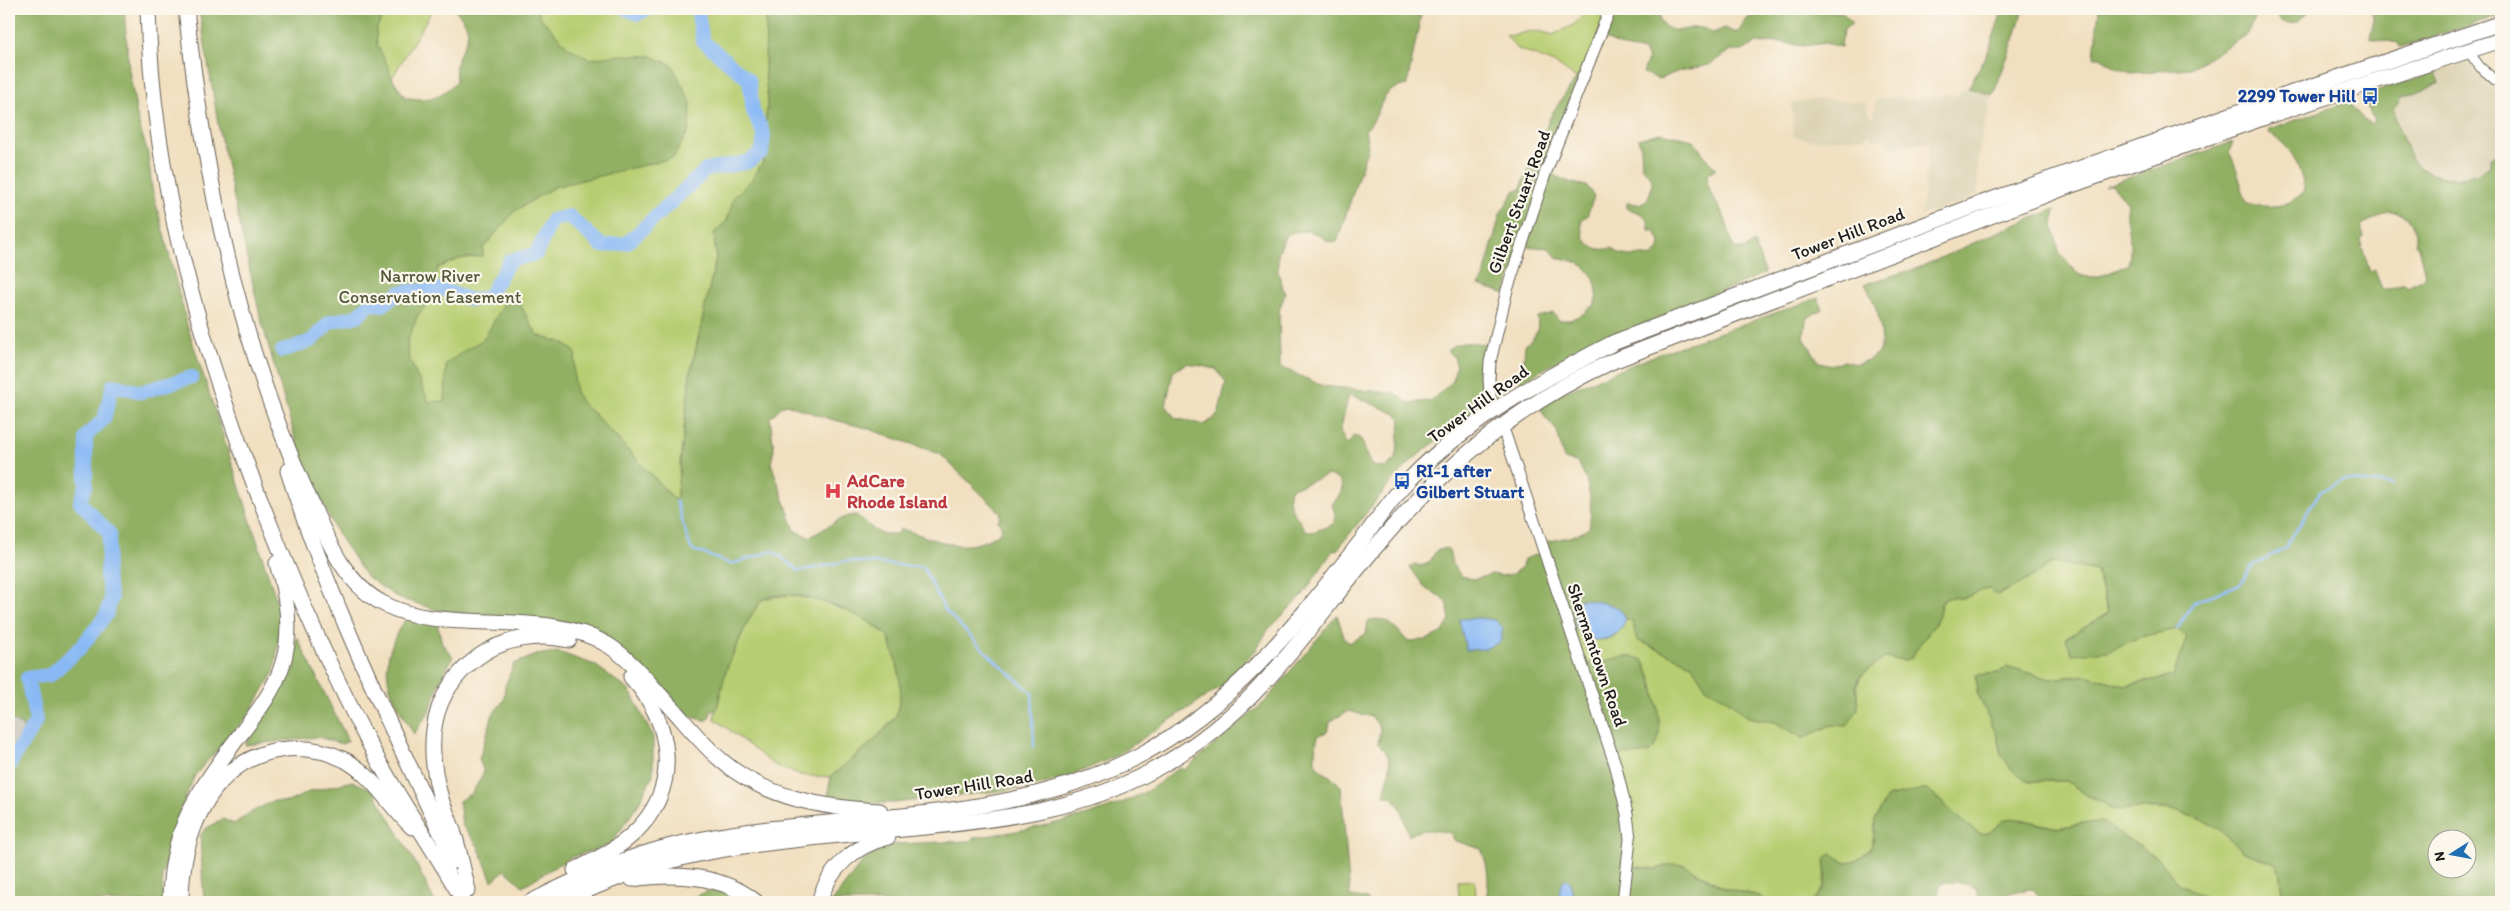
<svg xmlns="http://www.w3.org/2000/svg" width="2510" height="911" viewBox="0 0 2510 911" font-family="Itim,sans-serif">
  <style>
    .built { fill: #dcd3b4 }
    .industrial { fill: #c6c5b8 }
    .green { fill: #b7cd71; stroke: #6a7446 }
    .forest { fill: #91b063; stroke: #566640; fill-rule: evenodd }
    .water { fill: #89b9f5; stroke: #526a88 }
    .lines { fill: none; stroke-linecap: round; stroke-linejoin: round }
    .stream { stroke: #89b9f5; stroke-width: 2.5 }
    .river { stroke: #89b9f5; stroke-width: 14 }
    .street-casing { stroke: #676055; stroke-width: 11 }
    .secondary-casing { stroke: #676055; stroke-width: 13 }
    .highway-casing { stroke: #676055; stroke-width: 17 }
    .street { stroke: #fff; stroke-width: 9 }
    .secondary { stroke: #fff; stroke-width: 11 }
    .highway { stroke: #fff; stroke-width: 15 }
    .labels { text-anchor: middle; stroke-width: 4.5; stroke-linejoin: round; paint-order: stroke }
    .transit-label { font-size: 18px; font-weight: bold; fill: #164399; stroke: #fbf7ec; text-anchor: end }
    .street-label { font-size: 18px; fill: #1c1c1c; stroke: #fbf7ec }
    .park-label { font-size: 18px; fill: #525a3a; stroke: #fbf7ec }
    .health-label { font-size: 18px; font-weight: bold; fill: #be3a42; stroke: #fbf7ec; text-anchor: start }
  </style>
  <rect width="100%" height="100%" fill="#fbf7ec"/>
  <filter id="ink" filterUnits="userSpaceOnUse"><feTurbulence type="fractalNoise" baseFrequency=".02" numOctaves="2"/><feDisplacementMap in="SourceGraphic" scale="10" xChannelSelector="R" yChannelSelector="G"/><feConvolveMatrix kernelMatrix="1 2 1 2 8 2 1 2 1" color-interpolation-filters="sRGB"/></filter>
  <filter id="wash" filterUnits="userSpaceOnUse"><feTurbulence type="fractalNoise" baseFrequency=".0096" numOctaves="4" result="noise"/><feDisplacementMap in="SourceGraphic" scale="20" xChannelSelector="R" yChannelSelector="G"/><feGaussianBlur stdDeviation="1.12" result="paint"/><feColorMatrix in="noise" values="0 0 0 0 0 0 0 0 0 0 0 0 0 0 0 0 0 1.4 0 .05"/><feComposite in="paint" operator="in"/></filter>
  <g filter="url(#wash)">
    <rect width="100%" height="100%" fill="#f1dfc0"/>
    <g class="built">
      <path d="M2473,60L2501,86V154L2490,157V166L2471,175L2452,178L2431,175L2410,157L2394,110L2401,98L2439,83L2435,72Z"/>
      <path d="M1967,88L1993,95L1982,135L1978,161V193L1964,202L1921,215L1930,142L1891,146L1886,140L1874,139L1869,134L1865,138L1811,140L1793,136L1792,103L1819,99L1865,102L1869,114L1874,117L1875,103L1878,99L1899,96L1906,101L1952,93L1957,97L1961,91Z"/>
    </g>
    <path class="industrial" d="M9,718L23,726V731L9,759Z"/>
    <g class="green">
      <path d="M226,9H433L386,88L450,135L551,29L540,17L537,9H766L765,75L768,100L765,126L768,140L763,162L753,178L734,197L727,221L714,233L716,258L690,375L676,501L592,412L582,406L576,394L572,425L288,388Z"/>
      <path d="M1587,9H1609L1588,62L1576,78L1556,64L1516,48L1506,35L1514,36C1526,30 1540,30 1553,35L1573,25L1588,11Z"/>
      <path d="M2053,562L2097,571L2108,614L2066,638L2108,651L2140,637L2177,629L2187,636L2173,676L2125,686L2086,675L2049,679L2006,666L1999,673L1977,675V692L1997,736L2001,754L2029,781H2067L2088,796L2101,801L2108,808L2168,809L2201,819L2219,829L2242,851L2275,864L2281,874L2282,891C2269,909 2257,903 2240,894L2225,902H2213L2177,882L2159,859L2083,823L2057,828L2022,819L2003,821L1989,833L1981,834L1968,826L1936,797L1926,790L1887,797L1875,820L1873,842L1869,850L1853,862L1846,863L1831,854L1824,861C1827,883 1826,886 1812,902H1769L1760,896L1724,888L1700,873L1673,864L1656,869L1629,866L1613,755L1650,752C1656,718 1661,692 1643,660L1582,666L1573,624L1575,623L1579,631L1612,638L1623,627L1625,619L1629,620L1633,623L1637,640L1691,664L1707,689L1725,698L1748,717L1775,722L1803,738L1831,725L1858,705C1854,674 1862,675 1885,658L1904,660L1912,658C1918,642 1931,633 1938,618C1940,612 1939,605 1945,600C1950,595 1957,599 1963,598C1973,596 1979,590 1989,589L1997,595L2022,583Z"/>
      <path d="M788,595L818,600L862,617L888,636L901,672V692L896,717L873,741L830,777L799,775L774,765L714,718L726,670L752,612L764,599Z"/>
      <path d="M1475,880L1476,898L1459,899L1458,881Z"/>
    </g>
    <g class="forest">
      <path d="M9,9H124L129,70L138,121L148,154L152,188L188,328L280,611V630L274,672L249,714L195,775L180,810L162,876L163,902H9V759L23,731V726L9,718Z"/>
      <path d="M199,9H391L386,12L376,29L377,45L389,68L390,75L405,97C427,102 440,98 456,82C456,76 455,71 456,66C461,41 481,35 454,9H537L540,17L568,47L589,59L619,55L651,56L672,65L691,103L689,130L673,158L554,187L515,211L483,248V256L459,259L438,268L429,302L418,315L407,342L409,359L429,402L445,401L446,364L462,352L484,339L506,300L516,297L537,335L563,343L576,353C573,375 571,399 592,412L676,501L690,375L716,258L714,233L727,221L734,197L753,178L763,162L768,140L765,126L768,100L765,75L766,9H1422L1407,85C1375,90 1385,113 1365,130L1368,147L1337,242C1324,242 1326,238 1315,233C1306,229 1295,232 1286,234L1278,254V272L1285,294L1279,311L1280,367L1323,386L1390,393L1392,391L1408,403L1431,401L1453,381L1456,364L1454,357L1447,351C1458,339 1478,342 1492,347L1490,398L1416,457L1391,482L1336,551L1333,550L1303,595L1268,630L1256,650L1222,686L1116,756L1068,777L1032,787L895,803H868L828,799L830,777C843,768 892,727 896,715C904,691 900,671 892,648C891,644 890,638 887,635C867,614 790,584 764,599C754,604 729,660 726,672C722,684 720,697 717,709L711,712L708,720C698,721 693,715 683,715L611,639L434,609L398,598L366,576L337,533L300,455L260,316L220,135ZM1187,363L1216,369L1226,382L1218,415L1204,425L1175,418L1166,405L1173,372ZM1349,394L1396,414L1401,419L1396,459L1385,468L1372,466C1365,457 1366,447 1360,438L1354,436L1347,445L1340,431ZM786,404L827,418L866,428L940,454L1000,512L1001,516L998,521L1002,528C999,535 994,536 987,540C958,554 929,536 901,529L896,534H882L874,530L856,515C839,516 824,531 809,537L795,531L771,463L774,449L770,418L782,406ZM1328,475C1348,482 1344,491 1332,504L1336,517L1334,524L1313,532L1305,530C1298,516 1285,507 1290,489Z"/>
      <path d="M1609,9H1665L1660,13V21C1675,40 1688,24 1702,28C1706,29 1709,32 1713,33L1725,28L1733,32H1738L1748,18L1769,10L1842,12L1853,23L1843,30L1841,47L1825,43L1802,46L1781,42L1757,43L1742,51H1729L1709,65L1679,71L1659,79L1643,73L1648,59L1644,51L1624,47L1600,37Z"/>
      <path d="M2003,9H2023L2015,37L1993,95L1968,88L1988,52Z"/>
      <path d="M2099,9H2266L2256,17L2246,35L2190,68L2131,73L2119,69L2100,57H2094Z"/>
      <path d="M2271,9H2312L2298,21L2289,24L2281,21Z"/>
      <path d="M2371,9H2501V15L2400,47L2398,43L2370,38L2374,20Z"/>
      <path d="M1588,62L1546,172L1572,183L1587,186L1594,196L1587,216L1582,219C1578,239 1593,254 1612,248C1629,262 1633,252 1649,257L1654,255L1659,249L1660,242L1655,231H1649C1650,216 1641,212 1627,209V203L1639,204L1647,200C1653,185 1656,179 1642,168L1641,148L1638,139L1660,133L1693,140L1709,162L1716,168L1707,175C1707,192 1716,201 1723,215C1729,225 1728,237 1735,249H1745L1754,242L1765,273L1562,359L1520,382L1518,376L1523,368L1525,345C1535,338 1540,330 1537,317L1553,313L1559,320H1570L1585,313L1587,309L1594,306C1604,280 1585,258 1558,259L1549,248L1521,246L1505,294L1479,285L1483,280L1500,214L1515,190H1520L1552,113Z"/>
      <path d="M2435,72L2440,83L2401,98L2394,110C2395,119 2399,128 2402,136C2405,143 2407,152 2411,158C2429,183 2466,183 2490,166V157L2501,154V902H2272L2282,891L2281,874L2275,864L2242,851L2219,829L2201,819L2168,809L2138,808L2120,810L2108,808L2101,801L2088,796L2067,781H2029L2012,770L2001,754L1997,736L1977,692L1976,675L1999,673L2006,666L2049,679L2086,675L2125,686L2173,676L2187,637L2177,629L2140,637L2108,651L2072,654L2066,638L2108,613L2097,571L2053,562L2022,583L1996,595L1989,589C1979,590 1973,596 1963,598C1956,599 1950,595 1944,600C1939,605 1940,612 1938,618C1931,633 1918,642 1912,658L1904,660L1885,658L1861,675L1856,686L1858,709L1847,726L1831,725L1803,738L1775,722L1748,717L1725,698L1707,689L1691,664L1637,640L1633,623L1629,620L1625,619C1624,627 1621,627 1617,632C1604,646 1582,641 1575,623L1573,624L1582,665L1631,656L1643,660C1652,677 1670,738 1651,751C1644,756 1623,754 1613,755L1620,789L1629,866L1656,869L1673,864L1684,865L1724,888L1760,896L1769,902H1571L1573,897L1556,902H1484C1491,888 1488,863 1481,849L1455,841L1450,833C1435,830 1422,827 1409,836L1401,809L1393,797L1384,796C1386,777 1399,761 1378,744L1380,728L1372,717L1348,711L1331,721L1327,732L1318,736C1309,774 1319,764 1341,786L1350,897L1367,899L1369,902H832L864,859L896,844L970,841L973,838C1031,829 1090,820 1143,793C1156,787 1168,775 1180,767L1184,770L1265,702L1337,615L1344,637L1349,643L1366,634L1368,621C1386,614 1396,628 1407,641L1426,640L1443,632L1450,620L1447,603L1440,596L1426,589L1410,567L1414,564L1421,566L1429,563L1436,551L1446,548L1449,550L1452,564L1461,576L1475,579L1492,574L1502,576L1512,574L1522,567L1524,559L1541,553V544C1558,537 1572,540 1589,528C1593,506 1590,480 1577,462L1564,459L1557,431L1545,417L1538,403L1661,353L1818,298L1822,309L1806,319L1804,338L1819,362L1833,365L1844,361L1856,364L1868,360L1880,352C1885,329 1876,304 1865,284L1918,268L1998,232L2055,209L2053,226L2060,255C2068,259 2069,266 2076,272C2089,284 2114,271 2128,264C2135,243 2123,228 2128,204L2112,184L2104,186L2233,142L2229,152C2238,168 2240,185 2247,203C2269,209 2290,208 2305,190C2297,161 2294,149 2268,132L2269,129L2348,102L2364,120L2371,124L2374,121L2363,98L2367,95ZM2389,212C2407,211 2420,227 2415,244L2418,246L2425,274L2422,280L2407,287L2404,283L2388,289H2382L2374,269L2370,273L2360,240L2363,237L2361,225ZM2438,838H2468V868H2438Z"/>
      <path d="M407,618L437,623L442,643L453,657L439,682L434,700L427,715L414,734C395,702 378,678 393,642C397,633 400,625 407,618Z"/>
      <path d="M297,637L348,741L342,744L318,737L245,745L287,680Z"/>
      <path d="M558,652L595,665L630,691L653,737V775L638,805L610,845L571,857L523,886L505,870L492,881L478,846L462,825L459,801L472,793L484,772L479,759L493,714L504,700L505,686L514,664L536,655Z"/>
      <path d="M352,781L373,790L414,860L435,902H204L200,836L205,829L223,819L234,824L248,814L273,801L288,802L309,792Z"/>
      <path d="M1919,790H1926L1936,797L1968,826L1981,834L1989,833L2003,821L2012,818L2057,828L2083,823L2102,822L2159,859L2177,882L2213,902H2040L2038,895L2033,889C2019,890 2008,893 1996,898L1992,902H1981L1976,888C1966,884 1951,879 1940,884L1938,899L1933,902H1812C1817,896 1825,890 1826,882C1828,873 1822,865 1826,857L1831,854L1846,863L1853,862L1869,851L1873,842L1875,820L1887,797Z"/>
      <path d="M708,891H725L747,902H683Z"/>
    </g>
    <g class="water">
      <path d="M1584,599C1594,602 1614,603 1621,611C1640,633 1579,659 1575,620C1575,614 1574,608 1576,601Z"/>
      <path d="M1479,618L1495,620L1503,628L1500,642L1484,649L1466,650L1459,619Z"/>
      <path d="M1567,879L1570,882L1573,897L1571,902H1556L1563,881Z"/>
    </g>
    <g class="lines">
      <g class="stream">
        <path d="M676,501L691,549L731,564L773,551L799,571L847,561L923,567L945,610L988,654L1032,693L1034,747"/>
        <path d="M2177,629L2194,602L2240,584L2253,565L2285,548L2320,492L2343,480L2392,485"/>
      </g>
      <g class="river">
        <path d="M626,9L638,14L648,9"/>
        <path d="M282,351L311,341L330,322L357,316L370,304L383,305L400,292L441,289L471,300L488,297L510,260L536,254L552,220L569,216L602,246L627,243L706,170L748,162L762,152L764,135L753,111L749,80L703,41L697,9"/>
        <path d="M9,766L36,721L27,678L50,675L81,647L106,615L111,598L106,574L110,534L80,502L86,486V436L104,419L113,385L141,392L192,377"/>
      </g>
    </g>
  </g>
  <g filter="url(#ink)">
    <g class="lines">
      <g class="street-casing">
        <path id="street" d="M2468,51L2480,67L2501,85"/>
      </g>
      <g class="secondary-casing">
        <g id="secondary">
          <path d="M1491,413L1489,379L1490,362L1507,290L1545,174L1610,9"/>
          <path d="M1502,425L1616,767L1627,814L1630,839L1623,902"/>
        </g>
      </g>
      <g class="highway-casing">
        <g id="highway">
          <path d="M148,9C152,185 203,355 267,517C298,595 331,672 370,745C398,800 435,849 464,902"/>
          <path d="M186,9C204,177 239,344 309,498C327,538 343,583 384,604C448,637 544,606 608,645C633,661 652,687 672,708C688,726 703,745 722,761C765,798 824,808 880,811"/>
          <path d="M288,471C331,606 394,733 454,861"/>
          <path d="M575,870C595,860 617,849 633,834C682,788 673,723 631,677"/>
          <path d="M632,879C675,873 721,874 756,902"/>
          <path d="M468,890C463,871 460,852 454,834C451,823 446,813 442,802C425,746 428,694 478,657C504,638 538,633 569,640"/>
          <path d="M170,902C170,864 179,827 199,794C251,705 314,682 277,563"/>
          <path d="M181,902C181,838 208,762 279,750C302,746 325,750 345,760C374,776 389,806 412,827"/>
          <path d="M531,902C584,874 639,851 698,840C845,811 1003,827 1140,755C1236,704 1296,624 1362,540C1375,523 1387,505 1401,489C1459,424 1539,381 1615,342L1974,206L2295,92L2501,23"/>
          <path d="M561,902C613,877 667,858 725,849C794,838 865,833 935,826C1010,818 1082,808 1150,772C1254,716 1299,638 1372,551C1441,469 1515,406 1613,361L2066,187L2277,113L2501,40"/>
          <path d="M819,902C829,868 854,846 888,837"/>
        </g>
      </g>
      <use href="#street" class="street"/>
      <use href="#secondary" class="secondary"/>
      <use href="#highway" class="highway"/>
    </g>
  </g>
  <defs>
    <g id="bus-bare" transform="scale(1.35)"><path d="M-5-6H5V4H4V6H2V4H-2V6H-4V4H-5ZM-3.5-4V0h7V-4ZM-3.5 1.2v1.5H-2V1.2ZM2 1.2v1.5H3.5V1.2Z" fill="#1a4fb4" stroke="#fbf7ec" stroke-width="2.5" paint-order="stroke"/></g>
    <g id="hospital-bare" transform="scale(1.35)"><path d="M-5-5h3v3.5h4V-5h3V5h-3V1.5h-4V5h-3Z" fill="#e0444e" stroke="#fbf7ec" stroke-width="2.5" paint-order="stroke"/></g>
  </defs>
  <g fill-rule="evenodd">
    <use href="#bus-bare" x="2370" y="96"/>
    <use href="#bus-bare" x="1402" y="481"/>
    <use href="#hospital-bare" x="833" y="491"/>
  </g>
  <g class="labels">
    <g class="transit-label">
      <text x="2356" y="102">2299 Tower Hill</text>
      <text x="1416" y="477" text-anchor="start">RI-1 after<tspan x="1416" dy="21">Gilbert Stuart</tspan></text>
    </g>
    <g class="street-label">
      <text transform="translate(1519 202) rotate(-70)" y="6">Gilbert Stuart Road</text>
      <text transform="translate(1848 234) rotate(-21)" y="6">Tower Hill Road</text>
      <text transform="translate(1478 404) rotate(-36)" y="6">Tower Hill Road</text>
      <text transform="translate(1597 655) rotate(71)" y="6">Shermantown Road</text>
      <text transform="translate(974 785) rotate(-9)" y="6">Tower Hill Road</text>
    </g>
    <g class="park-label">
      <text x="430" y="282">Narrow River<tspan x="430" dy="21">Conservation Easement</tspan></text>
    </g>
    <g class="health-label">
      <text x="847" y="487">AdCare<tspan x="847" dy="21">Rhode Island</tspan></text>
    </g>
  </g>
  <rect width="2510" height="911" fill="none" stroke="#fbf7ec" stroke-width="30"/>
  <g transform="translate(2452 854) rotate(259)"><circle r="24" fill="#fbf7ec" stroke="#a29f99"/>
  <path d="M0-4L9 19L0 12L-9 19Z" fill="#1f6fb2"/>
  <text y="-8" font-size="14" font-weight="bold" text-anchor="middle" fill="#1c1c1c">N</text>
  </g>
</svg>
